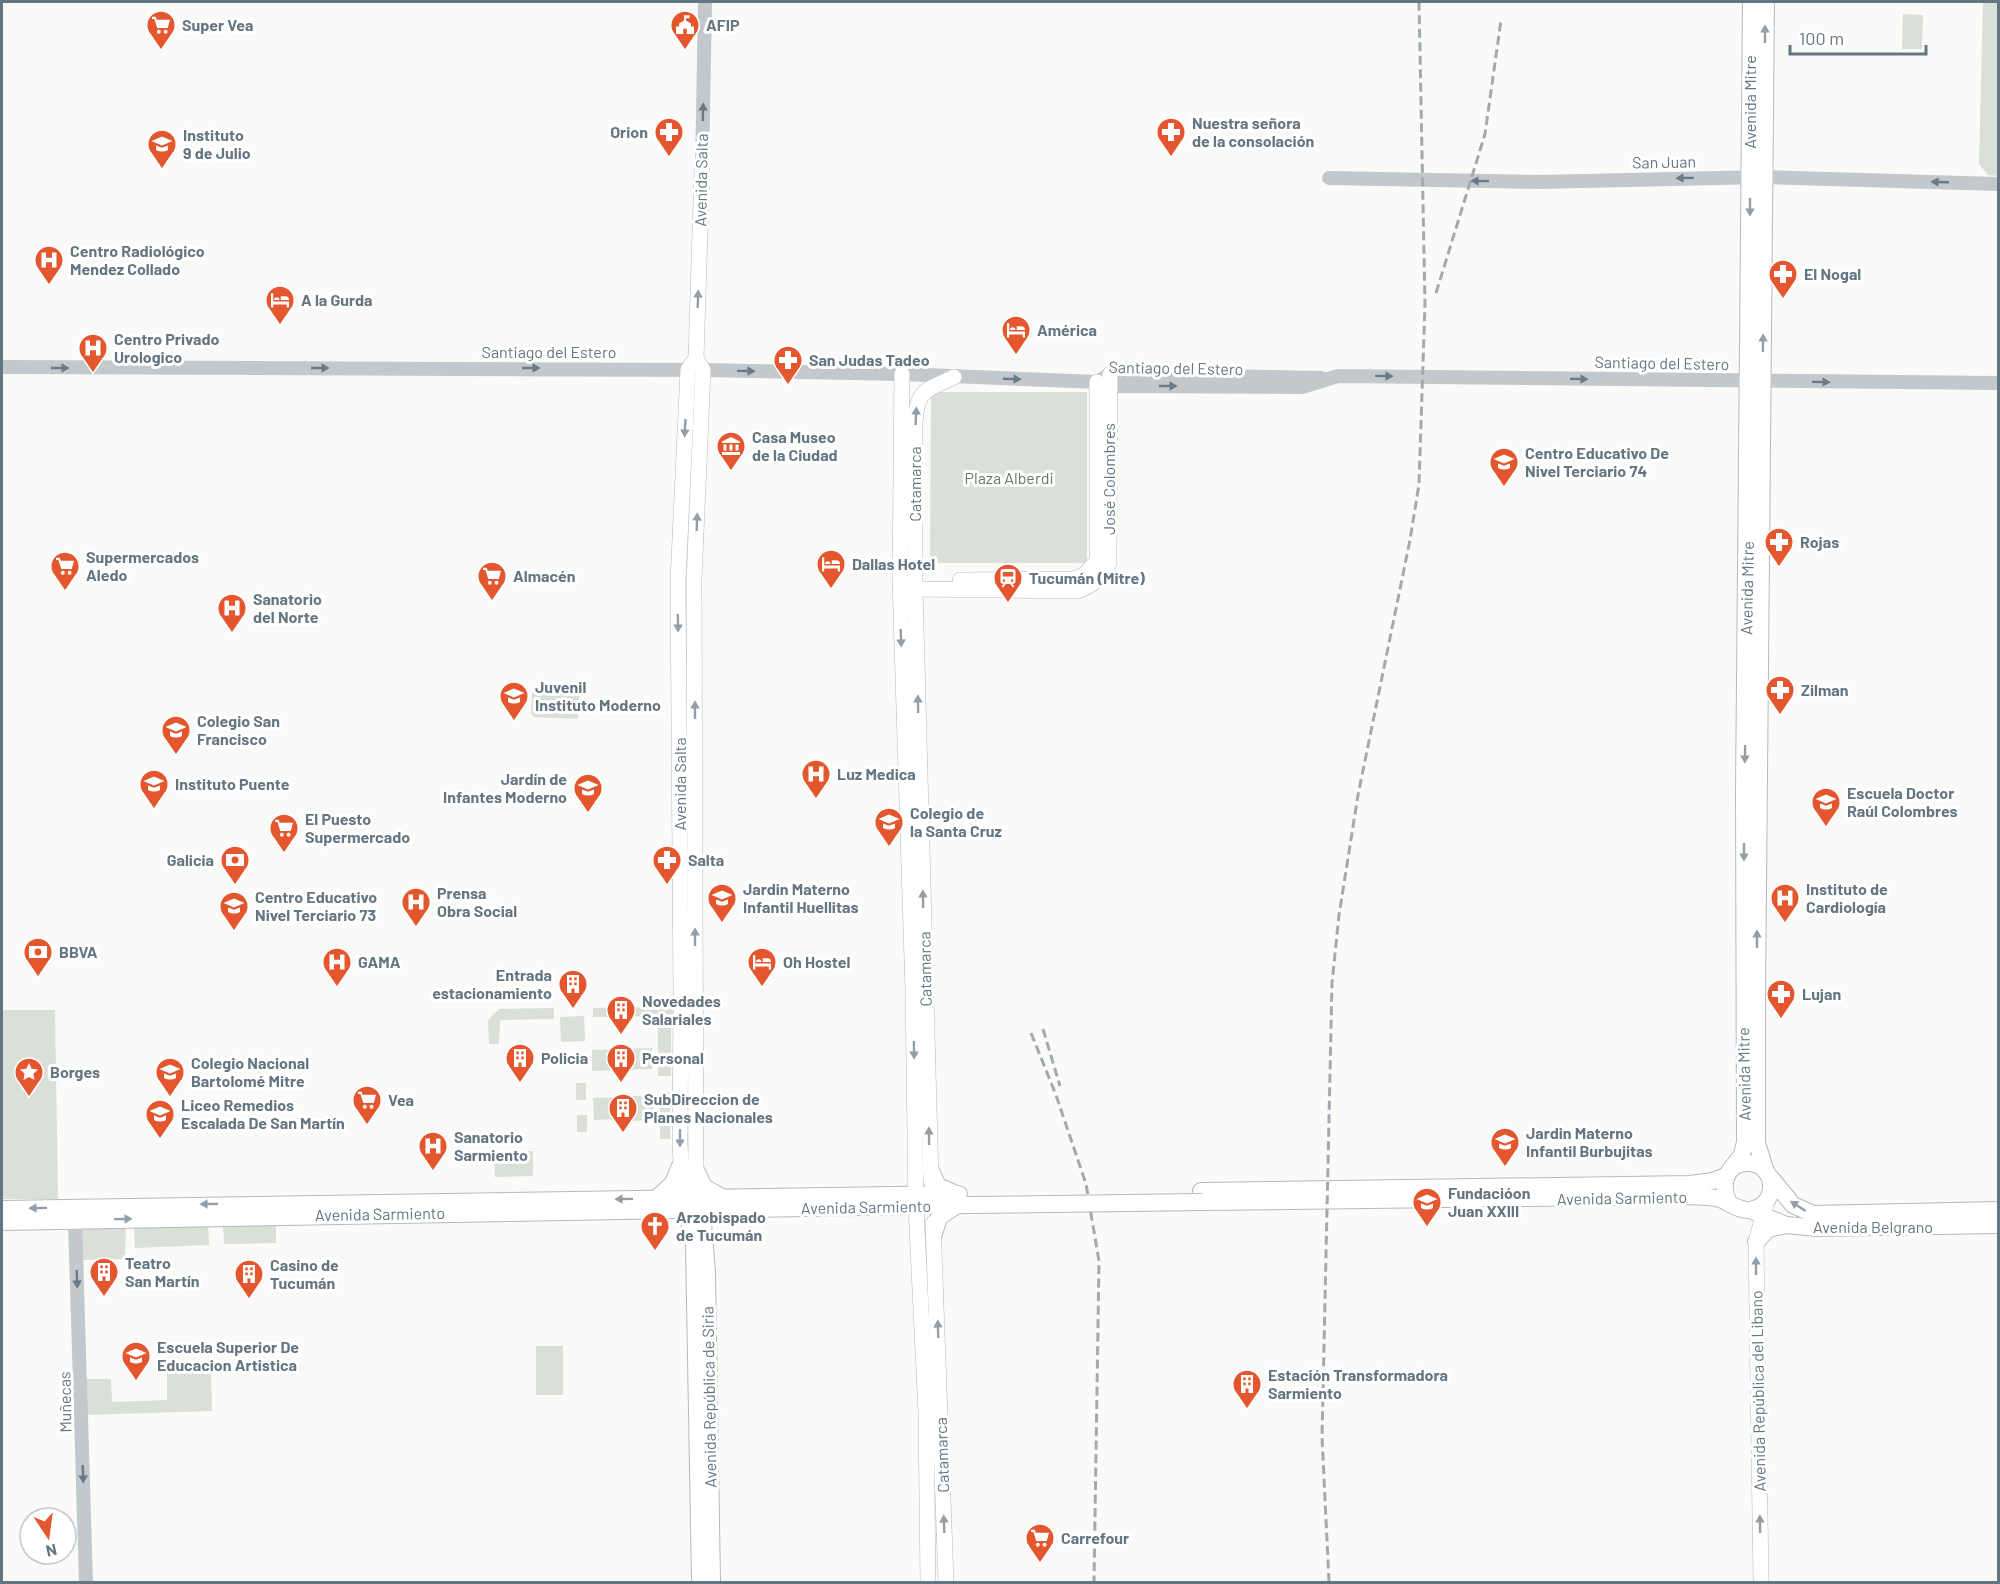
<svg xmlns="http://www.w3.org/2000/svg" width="2000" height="1584" viewBox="0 0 2000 1584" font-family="Barlow,sans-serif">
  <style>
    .green { fill: #dadfd7 }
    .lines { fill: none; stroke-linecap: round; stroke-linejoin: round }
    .secondary-casing { stroke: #b3babf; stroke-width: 16 }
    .primary-casing { stroke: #b5babe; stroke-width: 18 }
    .tertiary { stroke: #c3c8cc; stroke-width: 14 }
    .secondary { stroke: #fff; stroke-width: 15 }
    .primary { stroke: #fff; stroke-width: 16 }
    .rail { stroke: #a2aab0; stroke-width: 3; stroke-dasharray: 9 4.5; stroke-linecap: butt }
    .primary-bridge-casing { stroke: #b5babe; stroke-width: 18; stroke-linecap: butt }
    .primary-bridge { stroke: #fff; stroke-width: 16 }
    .oneway { fill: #939fa8 }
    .oneway2 { fill: #6a7a87 }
    .labels { text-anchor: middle; stroke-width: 6; stroke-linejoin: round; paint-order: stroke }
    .poi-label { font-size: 16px; font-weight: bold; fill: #657683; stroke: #fff; text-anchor: start }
    .street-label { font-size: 16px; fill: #657683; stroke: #fff }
    .park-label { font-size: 16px; fill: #687a64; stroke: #fff }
  </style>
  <rect width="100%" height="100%" fill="#fafaf8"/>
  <g class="green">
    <path d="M1983,2H1998V176L1988,175L1979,164Z"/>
    <path d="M1903,14L1923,15L1922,49H1902Z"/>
    <path d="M931,392H1087V563H930Z"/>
    <path d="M532,692L579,695L578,719L534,717L531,714Z"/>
    <path d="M673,1007V1016L593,1017V1008Z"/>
    <path d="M554,1008V1019L500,1020L499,1044H489L488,1020L499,1009Z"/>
    <path d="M2,1010H55L58,1199H2Z"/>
    <path d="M584,1016L585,1041L561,1042L560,1017Z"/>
    <rect x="658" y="1020" width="13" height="56"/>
    <path d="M652,1048V1069L592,1071V1050Z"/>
    <rect x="576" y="1083" width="10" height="17"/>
    <rect x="660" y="1092" width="10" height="47"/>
    <path d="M630,1096H653V1120L630,1121Z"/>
    <path d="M619,1097L620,1119L594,1120L593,1098Z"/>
    <rect x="577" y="1115" width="10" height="17"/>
    <path d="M533,1151V1176L495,1177L494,1152Z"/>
    <path d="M75,1220L126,1223L125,1259L81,1260Z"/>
    <path d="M276,1223V1243L224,1244L223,1224Z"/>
    <path d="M208,1225L209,1245L135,1248L134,1228Z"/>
    <rect x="536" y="1346" width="27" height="49"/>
    <path d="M211,1370L212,1411L86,1415L85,1379H111L112,1402L167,1400V1372Z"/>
  </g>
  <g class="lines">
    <g class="secondary-casing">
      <g id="secondary">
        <path d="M902,374L900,580L913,991L916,1207L926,1412L928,1582"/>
        <path d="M960,580L1073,579L1083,576L1097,561V382"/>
        <path d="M907,584L915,589L1078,591C1093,585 1103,578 1109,563L1110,374"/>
        <path d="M931,1181L915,589V423C917,389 925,391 954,377"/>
        <path d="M683,1198L680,1144L681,996L678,581L688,370L696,358L702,170"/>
        <path d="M696,1198L694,580L703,370L696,358"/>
        <path d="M933,1223L946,1582"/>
        <path d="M1761,1582L1756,1242L1766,1204"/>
      </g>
    </g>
    <g class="primary-casing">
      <g id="primary">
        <path d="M694,1166L704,1187L720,1196"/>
        <path d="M930,1169L938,1186L954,1193"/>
        <path d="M1765,1169L1757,1143V998L1766,2"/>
        <path d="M1730,1170L1742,1155L1745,1142L1744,793L1751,2"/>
        <path d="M1771,1178L1793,1205L1813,1214L1998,1210"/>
        <path d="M1201,1191L1690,1184L1713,1181L1726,1176"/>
        <path d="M656,1199L673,1183L680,1166"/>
        <path d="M697,1201L703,1224L707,1272L712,1582"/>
        <path d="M1202,1202L1687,1196C1698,1197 1709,1196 1720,1199C1731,1203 1741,1213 1754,1209C1780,1202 1775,1163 1748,1163C1725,1163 1720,1186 1729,1203"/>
        <path d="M685,1203L694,1245L700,1582"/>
        <path d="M2,1209L959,1194"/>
        <path d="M1750,1210L1786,1225L1817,1228L1998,1225"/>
        <path d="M2,1222L970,1205"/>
        <path d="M934,1234L939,1217L956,1206"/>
        <path d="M1756,1242L1768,1229L1786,1225"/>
      </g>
    </g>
    <g class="tertiary">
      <path d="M702,170L705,2"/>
      <path d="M1329,178L1538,182L1764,177L1998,184"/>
      <path d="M2,367L703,370L902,374L1097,382L1109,386L1302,387L1338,376L1998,383"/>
      <path d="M1102,379L1110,374L1321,378"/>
      <path d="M75,1220L86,1582"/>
    </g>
    <use href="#secondary" class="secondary"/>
    <use href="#primary" class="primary"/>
    <g class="rail">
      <path d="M1436,293L1485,134L1501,20"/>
      <path d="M1043,1029L1060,1086"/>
      <path d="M1031,1033L1056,1095L1086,1184L1099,1261L1094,1582"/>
      <path d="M1329,1582L1322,1437L1332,983L1339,915L1358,795L1410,540L1419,484L1425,304L1419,2"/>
    </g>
    <g class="primary-bridge-casing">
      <path id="primary-bridge" d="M970,1205L1202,1202"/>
    </g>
    <use href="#primary-bridge" class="primary-bridge"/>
  </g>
  <defs><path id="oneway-solid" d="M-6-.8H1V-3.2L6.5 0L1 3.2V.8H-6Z" transform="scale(1.5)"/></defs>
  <g class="oneway">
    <use href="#oneway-solid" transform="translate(1765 34) rotate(-90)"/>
    <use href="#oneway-solid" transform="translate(1750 207) rotate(90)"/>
    <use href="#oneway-solid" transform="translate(698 299) rotate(-88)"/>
    <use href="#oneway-solid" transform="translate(1763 343) rotate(-89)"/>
    <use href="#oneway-solid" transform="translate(916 416) rotate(-87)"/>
    <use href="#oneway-solid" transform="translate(685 428) rotate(93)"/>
    <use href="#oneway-solid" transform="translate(697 522) rotate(-88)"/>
    <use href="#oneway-solid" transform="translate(678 623) rotate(89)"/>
    <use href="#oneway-solid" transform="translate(901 638) rotate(88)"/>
    <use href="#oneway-solid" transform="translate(918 704) rotate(-91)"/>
    <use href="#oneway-solid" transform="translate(695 710) rotate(-90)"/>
    <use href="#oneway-solid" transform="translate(1745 754) rotate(91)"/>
    <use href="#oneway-solid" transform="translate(1744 852) rotate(90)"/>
    <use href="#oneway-solid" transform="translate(923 899) rotate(-91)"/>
    <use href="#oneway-solid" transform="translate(695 937) rotate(-90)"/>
    <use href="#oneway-solid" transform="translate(1757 939) rotate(-90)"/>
    <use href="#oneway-solid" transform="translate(914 1050) rotate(89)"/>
    <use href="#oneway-solid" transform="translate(929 1136) rotate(-91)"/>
    <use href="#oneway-solid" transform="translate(680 1138) rotate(90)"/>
    <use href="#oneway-solid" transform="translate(624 1199) rotate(179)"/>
    <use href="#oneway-solid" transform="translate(209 1204) rotate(179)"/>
    <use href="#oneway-solid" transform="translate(1798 1206) rotate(-147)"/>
    <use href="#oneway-solid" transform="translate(38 1208) rotate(179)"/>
    <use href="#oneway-solid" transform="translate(123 1219) rotate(-1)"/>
    <use href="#oneway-solid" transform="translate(1756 1266) rotate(-90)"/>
    <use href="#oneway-solid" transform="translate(938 1329) rotate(-92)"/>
    <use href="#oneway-solid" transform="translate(944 1524) rotate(-92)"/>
    <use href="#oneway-solid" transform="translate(1760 1524) rotate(-91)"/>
  </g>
  <g class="oneway2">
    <use href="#oneway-solid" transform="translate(703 112) rotate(-89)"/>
    <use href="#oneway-solid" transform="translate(1685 178) rotate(179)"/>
    <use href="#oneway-solid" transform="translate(1480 181) rotate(-179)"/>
    <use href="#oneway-solid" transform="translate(1940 182) rotate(-178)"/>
    <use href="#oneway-solid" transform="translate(60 368)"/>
    <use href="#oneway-solid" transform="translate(320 368)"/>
    <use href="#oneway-solid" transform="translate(531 368)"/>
    <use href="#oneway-solid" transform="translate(746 371) rotate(1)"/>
    <use href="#oneway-solid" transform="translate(1384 376) rotate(1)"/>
    <use href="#oneway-solid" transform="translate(1012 379) rotate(2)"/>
    <use href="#oneway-solid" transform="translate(1579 379) rotate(1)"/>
    <use href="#oneway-solid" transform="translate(1821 382) rotate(1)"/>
    <use href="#oneway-solid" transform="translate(1168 386)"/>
    <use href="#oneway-solid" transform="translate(77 1279) rotate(88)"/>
    <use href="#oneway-solid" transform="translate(83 1474) rotate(88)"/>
  </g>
  <defs>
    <g id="supermarket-pin" transform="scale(1.5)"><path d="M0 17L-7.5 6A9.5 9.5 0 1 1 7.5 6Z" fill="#e4572e" stroke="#fff"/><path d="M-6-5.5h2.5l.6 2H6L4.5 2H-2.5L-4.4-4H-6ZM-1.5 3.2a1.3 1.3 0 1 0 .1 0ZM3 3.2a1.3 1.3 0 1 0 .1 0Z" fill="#fff"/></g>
    <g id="civic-pin" transform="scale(1.5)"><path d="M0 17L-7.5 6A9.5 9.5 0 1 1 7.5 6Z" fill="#e4572e" stroke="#fff"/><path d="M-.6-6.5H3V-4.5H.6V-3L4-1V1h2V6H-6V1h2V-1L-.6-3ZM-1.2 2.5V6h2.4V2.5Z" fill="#fff"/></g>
    <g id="pharmacy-pin" transform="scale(1.5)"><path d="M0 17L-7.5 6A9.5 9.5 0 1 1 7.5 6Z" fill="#e4572e" stroke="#fff"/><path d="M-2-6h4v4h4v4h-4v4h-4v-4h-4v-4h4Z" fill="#fff"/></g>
    <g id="school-pin" transform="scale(1.5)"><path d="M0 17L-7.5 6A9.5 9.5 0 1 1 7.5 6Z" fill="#e4572e" stroke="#fff"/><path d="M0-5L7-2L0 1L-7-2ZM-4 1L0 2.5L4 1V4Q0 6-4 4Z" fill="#fff"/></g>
    <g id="hospital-pin" transform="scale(1.5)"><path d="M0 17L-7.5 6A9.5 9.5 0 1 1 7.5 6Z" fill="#e4572e" stroke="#fff"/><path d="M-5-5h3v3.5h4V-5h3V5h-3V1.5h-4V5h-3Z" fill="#fff"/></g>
    <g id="hotel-pin" transform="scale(1.5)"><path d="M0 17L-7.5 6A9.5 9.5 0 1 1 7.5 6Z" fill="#e4572e" stroke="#fff"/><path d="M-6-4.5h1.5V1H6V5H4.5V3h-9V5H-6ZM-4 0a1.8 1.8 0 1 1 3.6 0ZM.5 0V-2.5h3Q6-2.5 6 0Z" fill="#fff"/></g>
    <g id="museum-pin" transform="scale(1.5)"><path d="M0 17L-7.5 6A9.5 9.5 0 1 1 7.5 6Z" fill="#e4572e" stroke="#fff"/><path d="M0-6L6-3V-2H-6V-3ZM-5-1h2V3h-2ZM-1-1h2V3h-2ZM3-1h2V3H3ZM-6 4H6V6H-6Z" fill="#fff"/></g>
    <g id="university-pin" transform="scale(1.5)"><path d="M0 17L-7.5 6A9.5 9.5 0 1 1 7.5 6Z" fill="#e4572e" stroke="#fff"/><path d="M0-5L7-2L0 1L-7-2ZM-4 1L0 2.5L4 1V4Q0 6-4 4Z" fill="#fff"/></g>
    <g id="station-pin" transform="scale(1.5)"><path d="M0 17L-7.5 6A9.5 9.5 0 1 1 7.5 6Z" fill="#e4572e" stroke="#fff"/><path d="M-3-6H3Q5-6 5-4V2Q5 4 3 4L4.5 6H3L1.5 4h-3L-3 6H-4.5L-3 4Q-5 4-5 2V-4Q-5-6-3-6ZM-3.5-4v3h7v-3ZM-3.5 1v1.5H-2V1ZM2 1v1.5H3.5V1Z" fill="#fff"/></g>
    <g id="bank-pin" transform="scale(1.5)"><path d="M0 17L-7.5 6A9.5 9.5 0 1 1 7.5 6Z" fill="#e4572e" stroke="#fff"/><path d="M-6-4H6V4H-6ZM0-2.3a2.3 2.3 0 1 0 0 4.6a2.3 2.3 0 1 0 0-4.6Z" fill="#fff"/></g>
    <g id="building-pin" transform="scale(1.5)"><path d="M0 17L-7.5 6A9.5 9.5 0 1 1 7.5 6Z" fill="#e4572e" stroke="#fff"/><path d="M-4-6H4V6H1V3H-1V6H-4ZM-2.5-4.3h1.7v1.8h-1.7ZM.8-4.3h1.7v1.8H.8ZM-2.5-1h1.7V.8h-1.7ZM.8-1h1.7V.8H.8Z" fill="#fff"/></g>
    <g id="sight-pin" transform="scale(1.5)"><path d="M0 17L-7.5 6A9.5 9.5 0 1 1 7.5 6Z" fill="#e4572e" stroke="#fff"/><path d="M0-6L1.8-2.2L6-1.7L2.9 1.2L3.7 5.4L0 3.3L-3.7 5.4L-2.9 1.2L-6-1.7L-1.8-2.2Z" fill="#fff"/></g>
    <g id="church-pin" transform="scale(1.5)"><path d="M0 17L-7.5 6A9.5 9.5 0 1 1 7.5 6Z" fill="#e4572e" stroke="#fff"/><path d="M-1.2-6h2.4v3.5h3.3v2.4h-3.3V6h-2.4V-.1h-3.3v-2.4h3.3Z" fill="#fff"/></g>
  </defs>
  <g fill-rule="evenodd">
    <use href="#supermarket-pin" x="161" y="25"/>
    <use href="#civic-pin" x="685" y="25"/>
    <use href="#pharmacy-pin" x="669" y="132"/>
    <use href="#pharmacy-pin" x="1171" y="132"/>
    <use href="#school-pin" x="162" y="144"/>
    <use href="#hospital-pin" x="49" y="260"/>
    <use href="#pharmacy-pin" x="1783" y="274"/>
    <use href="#hotel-pin" x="280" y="300"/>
    <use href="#hotel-pin" x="1016" y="330"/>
    <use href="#hospital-pin" x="93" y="348"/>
    <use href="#pharmacy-pin" x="788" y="360"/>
    <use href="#museum-pin" x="731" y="446"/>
    <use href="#university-pin" x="1504" y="462"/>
    <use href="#pharmacy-pin" x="1779" y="542"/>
    <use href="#hotel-pin" x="831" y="564"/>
    <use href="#supermarket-pin" x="65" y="566"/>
    <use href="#supermarket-pin" x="492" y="576"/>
    <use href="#station-pin" x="1008" y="578"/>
    <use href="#hospital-pin" x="232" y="608"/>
    <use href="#pharmacy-pin" x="1780" y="690"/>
    <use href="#school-pin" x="514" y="696"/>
    <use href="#school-pin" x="176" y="730"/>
    <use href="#hospital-pin" x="816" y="774"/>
    <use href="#school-pin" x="154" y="784"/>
    <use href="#school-pin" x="588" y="788"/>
    <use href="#school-pin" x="1826" y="802"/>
    <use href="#school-pin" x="889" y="822"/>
    <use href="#supermarket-pin" x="284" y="828"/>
    <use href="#bank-pin" x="235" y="860"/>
    <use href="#pharmacy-pin" x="667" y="860"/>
    <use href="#school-pin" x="722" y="898"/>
    <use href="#hospital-pin" x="1785" y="898"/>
    <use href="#hospital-pin" x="416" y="902"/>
    <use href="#university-pin" x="234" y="906"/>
    <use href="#bank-pin" x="38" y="952"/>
    <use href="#hospital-pin" x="337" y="962"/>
    <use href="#hotel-pin" x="762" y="962"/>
    <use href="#building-pin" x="573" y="984"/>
    <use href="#pharmacy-pin" x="1781" y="994"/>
    <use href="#building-pin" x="621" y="1010"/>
    <use href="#building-pin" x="520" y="1058"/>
    <use href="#building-pin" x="621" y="1058"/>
    <use href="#sight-pin" x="29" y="1072"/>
    <use href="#school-pin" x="170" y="1072"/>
    <use href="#supermarket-pin" x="367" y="1100"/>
    <use href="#building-pin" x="623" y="1108"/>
    <use href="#school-pin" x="160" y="1114"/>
    <use href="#school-pin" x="1505" y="1142"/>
    <use href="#hospital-pin" x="433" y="1146"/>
    <use href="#university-pin" x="1427" y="1202"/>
    <use href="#church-pin" x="655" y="1226"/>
    <use href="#building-pin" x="104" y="1272"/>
    <use href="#building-pin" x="249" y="1274"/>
    <use href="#university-pin" x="136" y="1356"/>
    <use href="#building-pin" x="1247" y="1384"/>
    <use href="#supermarket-pin" x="1040" y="1538"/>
  </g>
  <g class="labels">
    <g class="poi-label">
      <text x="182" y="31">Super Vea</text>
      <text x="706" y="31">AFIP</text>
      <text x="1192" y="129">Nuestra señora<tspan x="1192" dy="18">de la consolación</tspan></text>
      <text x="648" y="138" text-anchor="end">Orion</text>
      <text x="183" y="141">Instituto<tspan x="183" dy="18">9 de Julio</tspan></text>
      <text x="70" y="257">Centro Radiológico<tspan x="70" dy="18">Mendez Collado</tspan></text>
      <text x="1804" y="280">El Nogal</text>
      <text x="301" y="306">A la Gurda</text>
      <text x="1037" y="336">América</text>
      <text x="114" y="345">Centro Privado<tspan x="114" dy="18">Urologico</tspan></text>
      <text x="809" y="366">San Judas Tadeo</text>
      <text x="752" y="443">Casa Museo<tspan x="752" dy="18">de la Ciudad</tspan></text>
      <text x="1525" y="459">Centro Educativo De<tspan x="1525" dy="18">Nivel Terciario 74</tspan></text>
      <text x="1800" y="548">Rojas</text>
      <text x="86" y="563">Supermercados<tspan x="86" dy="18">Aledo</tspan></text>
      <text x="852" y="570">Dallas Hotel</text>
      <text x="513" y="582">Almacén</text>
      <text x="1029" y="584">Tucumán (Mitre)</text>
      <text x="253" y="605">Sanatorio<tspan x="253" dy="18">del Norte</tspan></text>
      <text x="535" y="693">Juvenil<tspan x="535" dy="18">Instituto Moderno</tspan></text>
      <text x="1801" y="696">Zilman</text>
      <text x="197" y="727">Colegio San<tspan x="197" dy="18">Francisco</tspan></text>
      <text x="837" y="780">Luz Medica</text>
      <text x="567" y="785" text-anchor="end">Jardín de<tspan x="567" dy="18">Infantes Moderno</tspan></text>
      <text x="175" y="790">Instituto Puente</text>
      <text x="1847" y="799">Escuela Doctor<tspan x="1847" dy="18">Raúl Colombres</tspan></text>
      <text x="910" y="819">Colegio de<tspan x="910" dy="18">la Santa Cruz</tspan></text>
      <text x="305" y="825">El Puesto<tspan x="305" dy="18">Supermercado</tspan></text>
      <text x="214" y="866" text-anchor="end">Galicia</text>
      <text x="688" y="866">Salta</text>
      <text x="743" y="895">Jardin Materno<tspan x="743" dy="18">Infantil Huellitas</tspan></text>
      <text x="1806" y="895">Instituto de<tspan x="1806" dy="18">Cardiología</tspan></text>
      <text x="437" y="899">Prensa<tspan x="437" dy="18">Obra Social</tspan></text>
      <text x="255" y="903">Centro Educativo<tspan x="255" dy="18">Nivel Terciario 73</tspan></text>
      <text x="59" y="958">BBVA</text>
      <text x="358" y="968">GAMA</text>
      <text x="783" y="968">Oh Hostel</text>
      <text x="552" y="981" text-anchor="end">Entrada<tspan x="552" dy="18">estacionamiento</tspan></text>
      <text x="1802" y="1000">Lujan</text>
      <text x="642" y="1007">Novedades<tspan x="642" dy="18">Salariales</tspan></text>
      <text x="541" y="1064">Policia</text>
      <text x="642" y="1064">Personal</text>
      <text x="191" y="1069">Colegio Nacional<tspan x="191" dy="18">Bartolomé Mitre</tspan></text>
      <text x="50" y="1078">Borges</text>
      <text x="644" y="1105">SubDireccion de<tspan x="644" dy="18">Planes Nacionales</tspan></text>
      <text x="388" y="1106">Vea</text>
      <text x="181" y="1111">Liceo Remedios<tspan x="181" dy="18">Escalada De San Martín</tspan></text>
      <text x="1526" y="1139">Jardin Materno<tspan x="1526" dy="18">Infantil Burbujitas</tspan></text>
      <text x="454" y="1143">Sanatorio<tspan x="454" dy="18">Sarmiento</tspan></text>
      <text x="1448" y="1199">Fundacióon<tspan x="1448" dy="18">Juan XXIII</tspan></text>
      <text x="676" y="1223">Arzobispado<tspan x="676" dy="18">de Tucumán</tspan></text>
      <text x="125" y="1269">Teatro<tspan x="125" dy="18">San Martín</tspan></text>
      <text x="270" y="1271">Casino de<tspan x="270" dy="18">Tucumán</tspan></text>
      <text x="157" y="1353">Escuela Superior De<tspan x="157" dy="18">Educacion Artistica</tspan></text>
      <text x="1268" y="1381">Estación Transformadora<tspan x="1268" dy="18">Sarmiento</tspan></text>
      <text x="1061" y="1544">Carrefour</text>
    </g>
    <g class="street-label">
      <text transform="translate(1750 102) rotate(-90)" y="6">Avenida Mitre</text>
      <text transform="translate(1664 162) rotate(-1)" y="6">San Juan</text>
      <text transform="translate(701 180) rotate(-89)" y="6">Avenida Salta</text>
      <text x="549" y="358">Santiago del Estero</text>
      <text transform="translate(1662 363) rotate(1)" y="6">Santiago del Estero</text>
      <text transform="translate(1176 368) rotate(1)" y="6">Santiago del Estero</text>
      <text transform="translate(1109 479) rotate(-90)" y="6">José Colombres</text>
      <text transform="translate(915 484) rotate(-90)" y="6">Catamarca</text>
      <text transform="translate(1747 588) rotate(-89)" y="6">Avenida Mitre</text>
      <text transform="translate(680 784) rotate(-90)" y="6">Avenida Salta</text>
      <text transform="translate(925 969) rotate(-91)" y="6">Catamarca</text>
      <text transform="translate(1744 1074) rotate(-91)" y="6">Avenida Mitre</text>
      <text transform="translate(1622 1198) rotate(-1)" y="6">Avenida Sarmiento</text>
      <text transform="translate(866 1207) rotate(-1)" y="6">Avenida Sarmiento</text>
      <text transform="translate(380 1214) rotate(-1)" y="6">Avenida Sarmiento</text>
      <text x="1873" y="1233">Avenida Belgrano</text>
      <text transform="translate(1758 1391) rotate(-91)" y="6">Avenida República del Libano</text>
      <text transform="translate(709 1397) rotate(-91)" y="6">Avenida República de Siria</text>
      <text transform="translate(65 1402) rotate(-91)" y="6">Muñecas</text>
      <text transform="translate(942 1455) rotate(-92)" y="6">Catamarca</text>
    </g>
    <g class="park-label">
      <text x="1009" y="484">Plaza Alberdi</text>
    </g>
  </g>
  <rect width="2000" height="1584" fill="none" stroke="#657683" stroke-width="6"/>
  <g transform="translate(48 1536) rotate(167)"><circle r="28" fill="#ffffff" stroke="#c1c8cd" stroke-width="1.5"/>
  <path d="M0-4.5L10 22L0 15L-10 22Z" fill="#e4572e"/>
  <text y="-9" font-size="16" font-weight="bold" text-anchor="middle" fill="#657683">N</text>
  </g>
  <path d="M1790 45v9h136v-9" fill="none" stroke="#657683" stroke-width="3"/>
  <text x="1799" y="45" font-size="18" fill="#657683" stroke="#ffffff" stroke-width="4.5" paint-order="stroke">100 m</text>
</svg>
